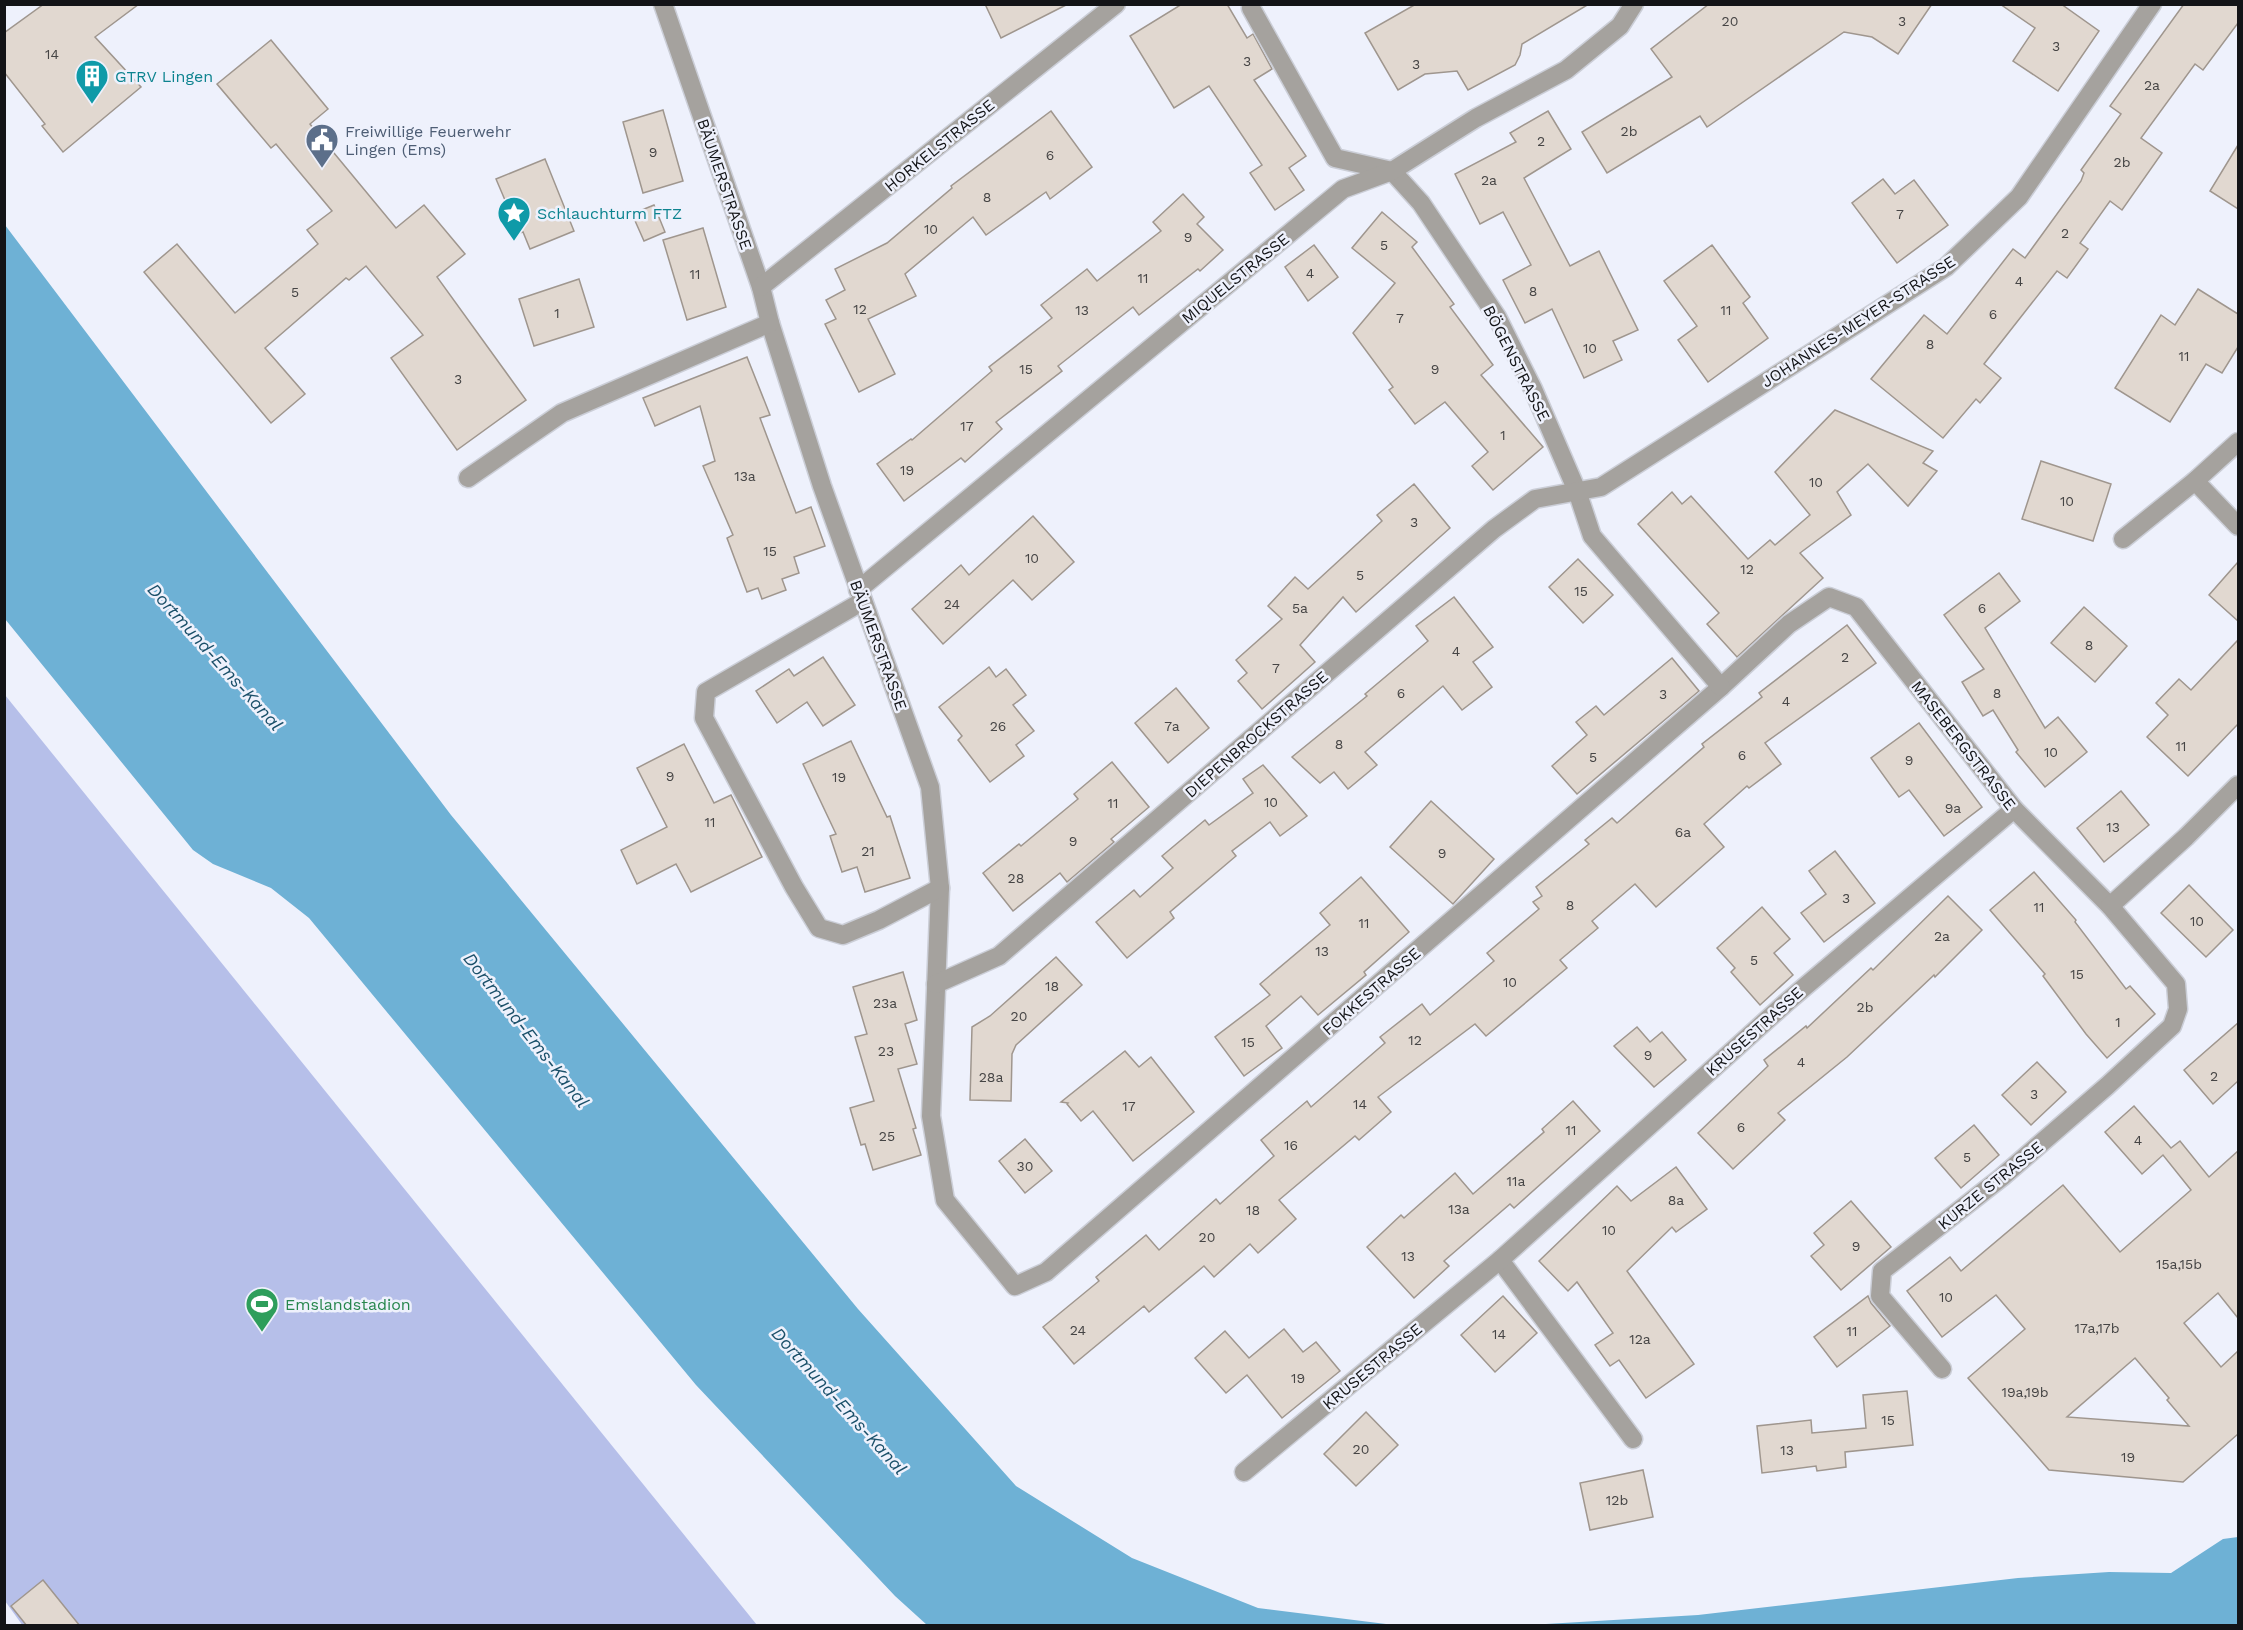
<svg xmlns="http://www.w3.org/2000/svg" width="2243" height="1630" viewBox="0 0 2243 1630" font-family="'Work Sans',sans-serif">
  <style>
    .green { fill: #b6bfe9 }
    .water { fill: #6eb1d5 }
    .building { fill: #e1d8d0; stroke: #9f968e; stroke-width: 1.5; fill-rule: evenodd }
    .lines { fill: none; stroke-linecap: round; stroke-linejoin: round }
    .minor-casing { stroke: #cbced7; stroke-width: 21 }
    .minor { stroke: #a5a29e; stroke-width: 18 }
    .labels { text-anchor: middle; stroke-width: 5; stroke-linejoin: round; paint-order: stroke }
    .number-label { font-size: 14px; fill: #464545 }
    .culture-label { font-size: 16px; fill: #0d838f; stroke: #eef1fc; text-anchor: start }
    .service-label { font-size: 16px; fill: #4e5e75; stroke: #eef1fc; text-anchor: start }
    .street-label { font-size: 16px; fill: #131417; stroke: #eef1fc }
    .leisure-label { font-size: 16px; fill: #27864d; stroke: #eef1fc; text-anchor: start }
    .water-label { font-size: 18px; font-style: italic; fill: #1b506a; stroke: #eef1fc }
  </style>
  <rect width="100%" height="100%" fill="#eef1fc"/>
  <path class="green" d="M5,695L757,1625L23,1626L5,1601Z"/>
  <g class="water">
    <path d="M5,225L451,815L858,1309L1016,1486L1132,1558L1258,1608L1394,1625H927L895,1596L696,1385L309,918L271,888L213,864L193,850L5,619Z"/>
    <path d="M2238,1537V1625H1529L1698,1615L2018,1578L2109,1572L2171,1573L2223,1539Z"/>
  </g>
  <g class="building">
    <path d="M44,4H139L95,37L141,87L63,152L42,126L45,124L4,72V33Z"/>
    <path d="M985,4H1068L1001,38Z"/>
    <path d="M1182,4H1227L1247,38L1253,34L1272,69L1254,80L1306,156L1289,168L1304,190L1275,210L1250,173L1262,165L1209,86L1174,108L1130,36Z"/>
    <path d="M1416,4H1589L1522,44L1520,55L1515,65L1468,90L1457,71L1425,74L1398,90L1365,33Z"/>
    <path d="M1709,4H1932L1898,54L1872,37L1844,32L1707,127L1700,116L1607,173L1582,132L1672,77L1651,49Z"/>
    <path d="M2000,4H2061L2099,31L2058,91L2013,61L2035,28Z"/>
    <path d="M2184,4H2238V23L2203,70L2195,64L2141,138L2162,153L2122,210L2110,201L2080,243L2088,249L2067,278L2057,271L1984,364L2001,378L1980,403L1976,399L1943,438L1871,379L1924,315L1947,334L2013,249L2025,258L2081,181L2084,173L2081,170L2121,114L2110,106Z"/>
    <path d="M271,40L328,109L310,124L396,228L424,205L465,254L437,277L526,400L457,450L391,358L423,335L366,266L349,280L346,278L265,348L305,394L271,423L144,272L177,244L235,313L318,244L307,230L332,211L276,144L271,148L217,84Z"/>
    <path d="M663,110L683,181L643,193L623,122Z"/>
    <path d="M1051,111L1092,167L1050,199L1046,192L986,235L973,217L905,274L916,296L868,319L895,374L859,392L825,324L836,319L826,300L845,290L835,269L887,243L952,188L951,186Z"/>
    <path d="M1548,111L1571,149L1524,178L1570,266L1599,251L1638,330L1613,341L1622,360L1584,378L1552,309L1525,323L1503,280L1531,265L1503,212L1480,224L1455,174L1516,142L1510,133Z"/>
    <path d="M2238,145V209L2210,191Z"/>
    <path d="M545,159L574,231L530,249L523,232L519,233L496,179Z"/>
    <path d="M1883,179L1895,194L1914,180L1948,225L1897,263L1852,203Z"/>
    <path d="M1183,194L1204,217L1197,224L1223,250L1200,271L1198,269L1139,315L1133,307L1058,366L1062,371L996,422L1002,429L965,462L961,458L904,501L877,464L911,439L912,440L992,371L989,367L1052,318L1041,305L1087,269L1097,281L1161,231L1153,222Z"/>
    <path d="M654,205L665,232L644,241L632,214Z"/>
    <path d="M1382,212L1417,242L1412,247L1454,304L1450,307L1493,365L1481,375L1543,447L1493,490L1472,466L1488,452L1445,402L1415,424L1389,390L1393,387L1353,333L1395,283L1352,248Z"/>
    <path d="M703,228L726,307L687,320L663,240Z"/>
    <path d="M1314,245L1338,277L1308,301L1285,267Z"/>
    <path d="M1712,245L1750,297L1743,303L1768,338L1708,382L1678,340L1697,326L1664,281Z"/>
    <path d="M579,279L594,327L534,346L519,299Z"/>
    <path d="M2198,289L2238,314V347L2222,373L2206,364L2170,422L2115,388L2161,315L2175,325Z"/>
    <path d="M747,357L770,415L760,418L796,513L811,507L825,546L794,557L799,573L782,579L786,590L762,599L758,588L747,592L727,538L733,535L703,466L715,461L700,406L655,426L643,398Z"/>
    <path d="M1835,410L1933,451L1923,463L1937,471L1908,506L1868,464L1837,492L1851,515L1800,553L1823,578L1737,657L1707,624L1719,613L1638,524L1672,492L1682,504L1691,496L1748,559L1770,540L1775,545L1810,515L1775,472Z"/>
    <path d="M2041,461L2111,484L2093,541L2022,519Z"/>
    <path d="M1414,484L1450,528L1356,612L1343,597L1300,645L1315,662L1262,709L1238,681L1247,673L1236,660L1282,619L1268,606L1295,577L1308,589L1382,521L1377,515Z"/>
    <path d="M1033,516L1074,562L1032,600L1013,580L943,644L912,609L961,565L969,575Z"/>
    <path d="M1578,559L1613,595L1583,623L1549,587Z"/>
    <path d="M2238,562V621L2209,595Z"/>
    <path d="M1999,573L2020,601L1985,628L2045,728L2058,717L2087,752L2045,787L2016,752L2018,750L1993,710L1983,716L1962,682L1984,669L1944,615Z"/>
    <path d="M1454,597L1493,647L1473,662L1492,687L1462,710L1443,686L1365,752L1377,765L1348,789L1334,772L1320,783L1292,757L1367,696L1365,694L1428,641L1416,626Z"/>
    <path d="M2084,607L2127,646L2095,682L2051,643Z"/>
    <path d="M1847,625L1876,663L1765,743L1781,764L1749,788L1747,786L1704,824L1724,847L1656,907L1635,884L1592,921L1598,928L1560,960L1567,968L1486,1036L1475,1024L1378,1097L1391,1112L1359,1140L1355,1136L1279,1200L1296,1219L1258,1253L1250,1244L1214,1277L1204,1266L1149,1312L1144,1306L1074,1364L1043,1327L1099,1281L1096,1277L1146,1235L1159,1250L1216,1199L1220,1204L1274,1156L1261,1140L1307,1101L1311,1107L1385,1043L1380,1037L1422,1004L1430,1015L1494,961L1487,953L1539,909L1533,902L1542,896L1536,887L1589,844L1585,840L1612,818L1617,823L1704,747L1702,744L1762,697L1759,693Z"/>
    <path d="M2238,640V724L2188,776L2147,737L2168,715L2156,703L2179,679L2191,690Z"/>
    <path d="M823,657L855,705L823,726L807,702L777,723L756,691L789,669L794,676Z"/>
    <path d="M1672,658L1699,691L1577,794L1552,766L1587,735L1576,722L1596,706L1604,715Z"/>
    <path d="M989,667L996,677L1006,669L1026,695L1013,705L1034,731L1016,745L1024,756L990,782L958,740L962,736L939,707Z"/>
    <path d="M1176,688L1209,728L1168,763L1135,723Z"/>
    <path d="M1919,723L1982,807L1944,836L1909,790L1899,797L1871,758Z"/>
    <path d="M851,741L887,817L890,816L910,878L865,892L857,867L842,872L830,836L836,834L803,764Z"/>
    <path d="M684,744L714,803L731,795L762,857L691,892L676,864L637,884L621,850L667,827L637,768Z"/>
    <path d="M1112,762L1149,807L1111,839L1114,842L1067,882L1060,873L1013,911L983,873L1019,844L1021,846L1078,799L1074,794Z"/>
    <path d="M1263,765L1307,816L1280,836L1270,822L1232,851L1236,856L1170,912L1174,918L1127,958L1096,922L1134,890L1140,897L1173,868L1162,856L1205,820L1209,825L1253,793L1243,779Z"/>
    <path d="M2121,791L2149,825L2104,862L2077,828Z"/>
    <path d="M1431,801L1494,859L1453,904L1390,847Z"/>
    <path d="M1835,851L1875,903L1824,942L1801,913L1826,894L1809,871Z"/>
    <path d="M2034,872L2076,920L2075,922L2126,989L2130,986L2155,1014L2107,1058L2086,1034L2043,976L2045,974L1990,910Z"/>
    <path d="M1361,877L1409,932L1364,972L1366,975L1318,1015L1301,996L1266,1026L1282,1048L1244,1076L1215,1037L1270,995L1260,984L1330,925L1320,913Z"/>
    <path d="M2189,885L2233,930L2206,957L2161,913Z"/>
    <path d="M1948,896L1982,930L1935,977L1934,975L1847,1057L1778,1113L1785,1120L1733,1169L1698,1133L1768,1066L1764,1060L1806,1026L1807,1028L1871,968L1873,970Z"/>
    <path d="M1762,907L1790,939L1774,953L1793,975L1760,1005L1731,972L1735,968L1717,948Z"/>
    <path d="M1056,957L1082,985L1016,1045L1012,1054L1011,1101L970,1100L972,1027L990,1016Z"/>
    <path d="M903,972L917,1020L905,1024L917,1064L898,1069L916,1128L913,1129L921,1155L873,1170L865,1144L861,1145L850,1108L874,1101L855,1037L867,1034L853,987Z"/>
    <path d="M2238,1023V1081L2213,1104L2184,1070Z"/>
    <path d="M1637,1027L1650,1042L1662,1032L1686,1060L1654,1087L1614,1046Z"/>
    <path d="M1125,1051L1139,1067L1151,1057L1194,1112L1133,1161L1093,1111L1081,1121L1067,1104L1068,1103L1061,1102Z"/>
    <path d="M2037,1062L2066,1092L2031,1125L2002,1095Z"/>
    <path d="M1573,1101L1600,1131L1514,1208L1510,1204L1444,1261L1449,1266L1414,1298L1367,1247L1401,1215L1404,1218L1455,1173L1473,1194L1544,1132L1542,1129Z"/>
    <path d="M2134,1106L2171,1148L2180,1141L2209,1177L2238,1151V1318L2218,1293L2184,1323L2221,1367L2238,1351V1434L2183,1482L2049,1470L1968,1378L2025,1329L1996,1295L1942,1337L1907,1291L1950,1257L1961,1271L2063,1185L2120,1252L2191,1190L2163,1155L2142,1174L2105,1132ZM2135,1358L2169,1398L2167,1400L2189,1426L2067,1417Z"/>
    <path d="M1974,1125L1999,1155L1961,1188L1935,1158Z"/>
    <path d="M1025,1139L1052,1171L1025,1193L999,1161Z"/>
    <path d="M1676,1167L1707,1209L1676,1232L1672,1227L1627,1271L1694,1364L1646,1398L1619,1360L1610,1366L1595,1345L1613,1333L1577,1282L1568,1291L1539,1261L1617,1186L1631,1201Z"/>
    <path d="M1851,1201L1891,1247L1841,1290L1811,1256L1824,1245L1814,1233Z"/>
    <path d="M1503,1296L1537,1333L1495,1372L1461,1335Z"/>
    <path d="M1868,1296L1871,1303L1890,1326L1837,1367L1814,1337Z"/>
    <path d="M1284,1329L1303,1352L1316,1342L1340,1371L1282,1418L1247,1375L1226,1393L1195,1358L1225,1331L1249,1358Z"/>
    <path d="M1907,1391L1913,1445L1845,1452L1846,1467L1817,1471L1816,1466L1762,1473L1757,1426L1811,1420L1812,1433L1866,1428L1863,1395Z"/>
    <path d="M1366,1412L1398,1445L1356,1486L1324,1454Z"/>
    <path d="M1643,1470L1653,1517L1590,1530L1580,1483Z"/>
    <path d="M43,1580L80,1626H27L11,1606Z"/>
  </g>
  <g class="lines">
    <g class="minor-casing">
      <g id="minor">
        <path d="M663,4L761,287L770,323L822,486L930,787L940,888L931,1116L945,1200L1015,1286L1046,1272L1721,687L1789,624L1829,597L1856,607L2014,809L2110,906L2176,984L2178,1009L2172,1026L2107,1086L2002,1177L1882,1271L1880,1296L1942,1369"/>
        <path d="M1251,8L1335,158L1392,171L1421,203L1497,317L1533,389L1577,491L1592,536L1721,687"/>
        <path d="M761,287L1116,4"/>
        <path d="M468,478L562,413L770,323"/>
        <path d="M2195,481L2238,526"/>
        <path d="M2123,539L2195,481L2238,442"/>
        <path d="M858,590L1343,189L1392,171L1476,118L1566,70L1620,26L1634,4"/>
        <path d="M863,601L706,692L704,718L794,887L819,928L843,935L879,920L940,888"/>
        <path d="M2110,906L2186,837L2238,785"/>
        <path d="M936,984L999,956L1494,529L1535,499L1601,487L1946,267L2019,197L2152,4"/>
        <path d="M1500,1260L1633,1439"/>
        <path d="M1244,1472L1500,1260L1788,1001L2014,809"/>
      </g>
    </g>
    <use href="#minor" class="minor"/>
  </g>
  <defs>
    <g id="building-pin" transform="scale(1.725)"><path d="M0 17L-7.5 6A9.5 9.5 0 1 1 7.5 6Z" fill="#0f9aa8" stroke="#eef1fc"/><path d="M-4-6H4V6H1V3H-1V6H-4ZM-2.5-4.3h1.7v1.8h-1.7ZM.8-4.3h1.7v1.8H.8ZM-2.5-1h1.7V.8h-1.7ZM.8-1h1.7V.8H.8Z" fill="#fff"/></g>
    <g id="civic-pin" transform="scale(1.725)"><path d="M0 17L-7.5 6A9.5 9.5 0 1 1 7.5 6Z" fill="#5c6f8a" stroke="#eef1fc"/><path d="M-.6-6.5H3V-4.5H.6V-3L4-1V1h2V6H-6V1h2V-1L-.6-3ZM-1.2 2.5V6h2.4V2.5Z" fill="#fff"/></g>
    <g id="sight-pin" transform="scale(1.725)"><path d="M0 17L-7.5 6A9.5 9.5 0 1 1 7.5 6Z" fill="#0f9aa8" stroke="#eef1fc"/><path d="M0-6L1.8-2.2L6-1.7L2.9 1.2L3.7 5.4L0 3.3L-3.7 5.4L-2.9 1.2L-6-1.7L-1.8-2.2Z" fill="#fff"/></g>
    <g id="stadium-pin" transform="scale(1.725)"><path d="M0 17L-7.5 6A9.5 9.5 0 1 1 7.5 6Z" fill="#2e9e5b" stroke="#eef1fc"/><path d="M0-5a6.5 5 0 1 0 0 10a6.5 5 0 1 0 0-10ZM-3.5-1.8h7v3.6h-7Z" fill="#fff"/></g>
  </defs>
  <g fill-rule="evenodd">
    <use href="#building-pin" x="92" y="76"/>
    <use href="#civic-pin" x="322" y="140"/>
    <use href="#sight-pin" x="514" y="213"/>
    <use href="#stadium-pin" x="262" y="1304"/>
  </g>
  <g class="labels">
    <g class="number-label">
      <text x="1730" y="26">20</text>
      <text x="1902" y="26">3</text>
      <text x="2056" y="51">3</text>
      <text x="52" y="59">14</text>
      <text x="1247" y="66">3</text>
      <text x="1416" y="69">3</text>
      <text x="2152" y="90">2a</text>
      <text x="1629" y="136">2b</text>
      <text x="1541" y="146">2</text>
      <text x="653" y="157">9</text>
      <text x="1050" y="160">6</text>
      <text x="2122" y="167">2b</text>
      <text x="1489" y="185">2a</text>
      <text x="987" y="202">8</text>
      <text x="1900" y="219">7</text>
      <text x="931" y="234">10</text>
      <text x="2065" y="238">2</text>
      <text x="1188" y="242">9</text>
      <text x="1384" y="250">5</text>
      <text x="1310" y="278">4</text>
      <text x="695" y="279">11</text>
      <text x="1143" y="283">11</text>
      <text x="2019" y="286">4</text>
      <text x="1533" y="296">8</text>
      <text x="295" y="297">5</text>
      <text x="860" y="314">12</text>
      <text x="1082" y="315">13</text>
      <text x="1726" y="315">11</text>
      <text x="557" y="318">1</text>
      <text x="1993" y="319">6</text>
      <text x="1400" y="323">7</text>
      <text x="1930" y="349">8</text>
      <text x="1590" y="353">10</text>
      <text x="2184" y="361">11</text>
      <text x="1026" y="374">15</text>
      <text x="1435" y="374">9</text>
      <text x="458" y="384">3</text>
      <text x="967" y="431">17</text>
      <text x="1503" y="440">1</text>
      <text x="907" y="475">19</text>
      <text x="745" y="481">13a</text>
      <text x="1816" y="487">10</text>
      <text x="2067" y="506">10</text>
      <text x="1414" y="527">3</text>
      <text x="770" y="556">15</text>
      <text x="1032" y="563">10</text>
      <text x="1747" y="574">12</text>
      <text x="1360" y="580">5</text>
      <text x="1581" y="596">15</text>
      <text x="952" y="609">24</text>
      <text x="1300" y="613">5a</text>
      <text x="1982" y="613">6</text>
      <text x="2089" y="650">8</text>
      <text x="1456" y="656">4</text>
      <text x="1845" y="662">2</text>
      <text x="1276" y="673">7</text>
      <text x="1401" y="698">6</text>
      <text x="1997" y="698">8</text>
      <text x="1663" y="699">3</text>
      <text x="1786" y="706">4</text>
      <text x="998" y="731">26</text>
      <text x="1172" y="731">7a</text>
      <text x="1339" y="749">8</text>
      <text x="2181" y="751">11</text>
      <text x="2051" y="757">10</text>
      <text x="1742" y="760">6</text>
      <text x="1593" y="762">5</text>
      <text x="1909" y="765">9</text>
      <text x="670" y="781">9</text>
      <text x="839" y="782">19</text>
      <text x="1271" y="807">10</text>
      <text x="1113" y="808">11</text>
      <text x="1953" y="813">9a</text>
      <text x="710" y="827">11</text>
      <text x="2113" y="832">13</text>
      <text x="1683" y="837">6a</text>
      <text x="1073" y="846">9</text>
      <text x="868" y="856">21</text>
      <text x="1442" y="858">9</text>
      <text x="1016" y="883">28</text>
      <text x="1846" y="903">3</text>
      <text x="1570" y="910">8</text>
      <text x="2039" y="912">11</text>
      <text x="2197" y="926">10</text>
      <text x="1364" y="928">11</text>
      <text x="1942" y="941">2a</text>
      <text x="1322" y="956">13</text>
      <text x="1754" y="965">5</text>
      <text x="2077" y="979">15</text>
      <text x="1510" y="987">10</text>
      <text x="1052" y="991">18</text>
      <text x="885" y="1008">23a</text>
      <text x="1865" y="1012">2b</text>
      <text x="1019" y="1021">20</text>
      <text x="2118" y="1027">1</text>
      <text x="1415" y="1045">12</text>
      <text x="1248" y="1047">15</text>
      <text x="886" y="1056">23</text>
      <text x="1648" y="1060">9</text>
      <text x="1801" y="1067">4</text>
      <text x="2214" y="1081">2</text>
      <text x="991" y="1082">28a</text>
      <text x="2034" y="1099">3</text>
      <text x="1360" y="1109">14</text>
      <text x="1129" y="1111">17</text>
      <text x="1741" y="1132">6</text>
      <text x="1571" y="1135">11</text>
      <text x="887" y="1141">25</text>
      <text x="2138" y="1145">4</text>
      <text x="1291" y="1150">16</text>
      <text x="1967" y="1162">5</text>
      <text x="1025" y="1171">30</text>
      <text x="1516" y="1186">11a</text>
      <text x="1676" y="1205">8a</text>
      <text x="1459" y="1214">13a</text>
      <text x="1253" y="1215">18</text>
      <text x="1609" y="1235">10</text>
      <text x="1207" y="1242">20</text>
      <text x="1856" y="1251">9</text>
      <text x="1408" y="1261">13</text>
      <text x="2179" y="1269">15a,15b</text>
      <text x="1946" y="1302">10</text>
      <text x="2097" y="1333">17a,17b</text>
      <text x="1078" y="1335">24</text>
      <text x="1852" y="1336">11</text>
      <text x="1499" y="1339">14</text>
      <text x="1640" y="1344">12a</text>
      <text x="1298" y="1383">19</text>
      <text x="2025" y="1397">19a,19b</text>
      <text x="1888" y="1425">15</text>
      <text x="1361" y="1454">20</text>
      <text x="1787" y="1455">13</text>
      <text x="2128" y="1462">19</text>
      <text x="1617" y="1505">12b</text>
    </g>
    <g class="culture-label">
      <text x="115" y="82">GTRV Lingen</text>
      <text x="537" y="219">Schlauchturm FTZ</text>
    </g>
    <g class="service-label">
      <text x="345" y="137">Freiwillige Feuerwehr<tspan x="345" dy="18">Lingen (Ems)</tspan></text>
    </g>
    <g class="street-label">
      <text transform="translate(939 145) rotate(-39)" y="6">HORKELSTRASSE</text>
      <text transform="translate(725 184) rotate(71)" y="6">BÄUMERSTRASSE</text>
      <text transform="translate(1235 278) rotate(-39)" y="6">MIQUELSTRASSE</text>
      <text transform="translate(1858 321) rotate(-33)" y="6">JOHANNES-MEYER-STRASSE</text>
      <text transform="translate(1517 363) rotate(63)" y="6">BÖGENSTRASSE</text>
      <text transform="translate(879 645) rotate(70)" y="6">BÄUMERSTRASSE</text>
      <text transform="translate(1256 734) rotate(-41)" y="6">DIEPENBROCKSTRASSE</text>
      <text transform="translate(1964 745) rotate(52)" y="6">MASEBERGSTRASSE</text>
      <text transform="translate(1371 991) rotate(-41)" y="6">FOKKESTRASSE</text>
      <text transform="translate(1754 1031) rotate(-42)" y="6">KRUSESTRASSE</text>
      <text transform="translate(1990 1185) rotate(-39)" y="6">KURZE STRASSE</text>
      <text transform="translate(1372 1366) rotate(-40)" y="6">KRUSESTRASSE</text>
    </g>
    <g class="leisure-label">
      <text x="285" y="1310">Emslandstadion</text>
    </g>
    <g class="water-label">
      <text transform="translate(215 657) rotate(48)" y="6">Dortmund-Ems-Kanal</text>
      <text transform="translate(526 1030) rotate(52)" y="6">Dortmund-Ems-Kanal</text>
      <text transform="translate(839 1401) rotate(48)" y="6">Dortmund-Ems-Kanal</text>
    </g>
  </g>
  <rect width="2243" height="1630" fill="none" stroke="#131417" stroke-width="12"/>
</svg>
